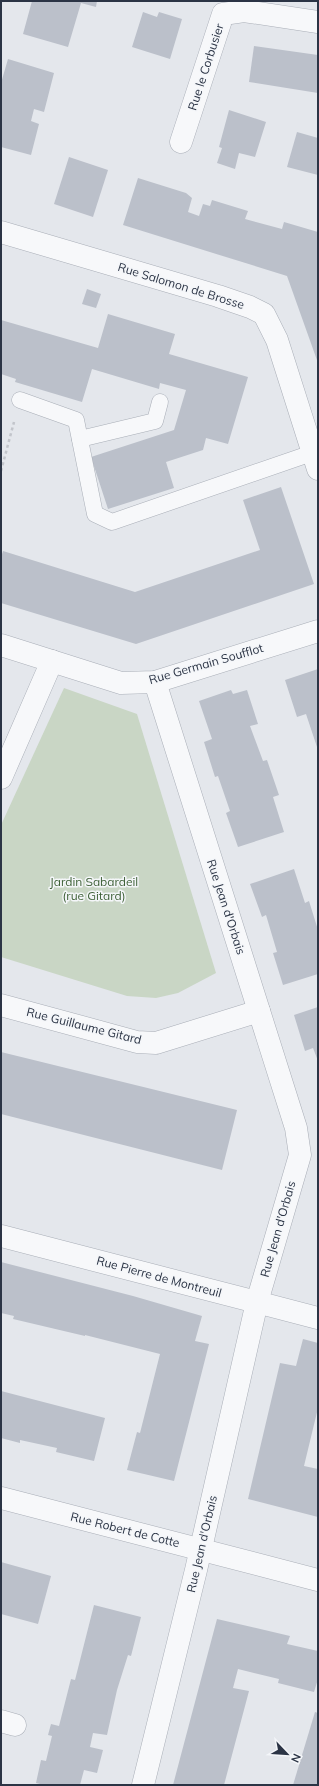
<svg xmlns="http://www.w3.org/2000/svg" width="319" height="1786" viewBox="0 0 319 1786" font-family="Mulish,sans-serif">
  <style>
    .green { fill: #c9d6c5 }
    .building { fill: #bbc0ca }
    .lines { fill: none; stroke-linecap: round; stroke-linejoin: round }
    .lane-casing { stroke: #a9aeb7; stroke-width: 17 }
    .street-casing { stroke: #a9aeb7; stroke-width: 23 }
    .path { stroke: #c2c5cb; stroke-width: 2.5; stroke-dasharray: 3 3; stroke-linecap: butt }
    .lane { stroke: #f7f8fa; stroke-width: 16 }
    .street { stroke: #f7f8fa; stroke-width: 22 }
    .labels { text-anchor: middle; stroke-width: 3; stroke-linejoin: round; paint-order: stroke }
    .street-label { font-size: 12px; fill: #2b3445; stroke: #f4f6f9 }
    .park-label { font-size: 12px; fill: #3f6138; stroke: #f4f6f9 }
  </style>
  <rect width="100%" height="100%" fill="#e4e7ec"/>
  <path class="green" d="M64,688L137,714L216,973L178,993L156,998L127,996L1,957V825Z"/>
  <g class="building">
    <path d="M32,1H97L96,7L81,3L68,47L23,34Z"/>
    <path d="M143,12L157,17L159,12L182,19L170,59L132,47Z"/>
    <path d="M254,46L318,55V93L249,82Z"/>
    <path d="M8,59L54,73L44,112L34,109L31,121L39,124L31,155L1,147V83Z"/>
    <path d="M229,110L266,122L255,157L239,153L235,169L217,163L222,148L219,147Z"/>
    <path d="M297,132L318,138V175L287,167Z"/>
    <path d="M69,157L108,170L93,217L54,204Z"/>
    <path d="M138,178L186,193L192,198L188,212L199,216L203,204L210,206L212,200L248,211L245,219L282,229L284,222L318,232V363L287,276L123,225Z"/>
    <path d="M87,289L101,294L96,308L82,304Z"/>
    <path d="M108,314L175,334L169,354L248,377L228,444L206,438L203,450L166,462L174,488L108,509L91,457L174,430L186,390L160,383L159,389L92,369L82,402L15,382L16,379L1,374V320L98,348Z"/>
    <path d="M281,487L314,584L136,644L1,603V557L3,551L135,592L260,550L243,500Z"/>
    <path d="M318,669V750L306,714L297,717L285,680Z"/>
    <path d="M231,690L233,694L247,690L258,724L250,726L263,761L267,760L279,795L273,797L284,832L238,847L226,813L230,811L218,776L215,777L204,742L212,739L199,701Z"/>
    <path d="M294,869L305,903L309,901L318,930V974L283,985L273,953L277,952L266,915L262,917L250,884Z"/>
    <path d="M318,1007V1061L313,1048L305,1051L294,1015Z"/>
    <path d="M1,1052L237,1110L222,1170L1,1114Z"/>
    <path d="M1,1262L133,1296L202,1316L195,1341L209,1344L174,1481L127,1470L137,1432L140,1433L160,1354L85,1335V1336L13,1319L14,1316L1,1313Z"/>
    <path d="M303,1339L318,1343V1408L304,1466L318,1469V1517L248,1499L280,1363L296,1366Z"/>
    <path d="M1,1391L105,1418L94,1461L56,1452L57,1448L20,1440V1443L1,1438Z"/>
    <path d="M1,1562L51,1576L38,1624L1,1614Z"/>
    <path d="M94,1605L141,1617L131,1656L128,1655L117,1690L107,1735L93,1733L90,1747L103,1750L97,1773L84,1770L80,1785H39L40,1784L36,1783L41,1760L46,1761L52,1736L48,1735L51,1724L59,1726L71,1679L75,1680Z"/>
    <path d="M217,1619L290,1636L287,1644L318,1651V1679L314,1692L278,1683L279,1679L238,1669L233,1688L249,1691L224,1785H173Z"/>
    <path d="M315,1712L318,1713V1785H293Z"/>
  </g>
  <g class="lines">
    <g class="lane-casing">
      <g id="lane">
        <path d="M20,400L76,420L95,514L112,522L312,453"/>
        <path d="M80,439L155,421L160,402"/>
      </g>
    </g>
    <g class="street-casing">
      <g id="street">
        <path d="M181,142L223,14L244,11L318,22"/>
        <path d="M1,232L218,296L250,307L264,314L277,340L318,469"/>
        <path d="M1,645L121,683L155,682L318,631"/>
        <path d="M1,778L52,661"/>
        <path d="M1,1005L137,1042L156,1043L259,1011"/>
        <path d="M1,1236L318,1318"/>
        <path d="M1,1498L318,1580"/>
        <path d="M1,1721L15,1725"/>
        <path d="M143,1785L196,1570L257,1302L300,1155L296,1128L155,682"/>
      </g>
    </g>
    <path class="path" d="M1,471L14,422"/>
    <use href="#lane" class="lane"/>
    <use href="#street" class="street"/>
  </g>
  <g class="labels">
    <g class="street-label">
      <text transform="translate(206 67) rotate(-72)" y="4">Rue le Corbusier</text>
      <text transform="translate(181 286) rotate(17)" y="4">Rue Salomon de Brosse</text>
      <text transform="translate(206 664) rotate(-16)" y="4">Rue Germain Soufflot</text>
      <text transform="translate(226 907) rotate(72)" y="4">Rue Jean d'Orbais</text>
      <text transform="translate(84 1026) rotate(14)" y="4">Rue Guillaume Gitard</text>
      <text transform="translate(278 1229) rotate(-74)" y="4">Rue Jean d'Orbais</text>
      <text transform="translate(159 1277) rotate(15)" y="4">Rue Pierre de Montreuil</text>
      <text transform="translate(125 1530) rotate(14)" y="4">Rue Robert de Cotte</text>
      <text transform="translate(202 1544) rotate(-77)" y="4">Rue Jean d'Orbais</text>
    </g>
    <g class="park-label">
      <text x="94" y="886">Jardin Sabardeil<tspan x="94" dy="14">(rue Gitard)</tspan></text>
    </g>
  </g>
  <rect width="319" height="1786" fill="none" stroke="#2b3445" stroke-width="4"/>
  <g transform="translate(287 1754) rotate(115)" stroke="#f4f6f9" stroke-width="3" paint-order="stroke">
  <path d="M0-3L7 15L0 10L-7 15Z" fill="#2b3445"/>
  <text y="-6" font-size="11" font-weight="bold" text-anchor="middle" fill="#2b3445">N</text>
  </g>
</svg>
